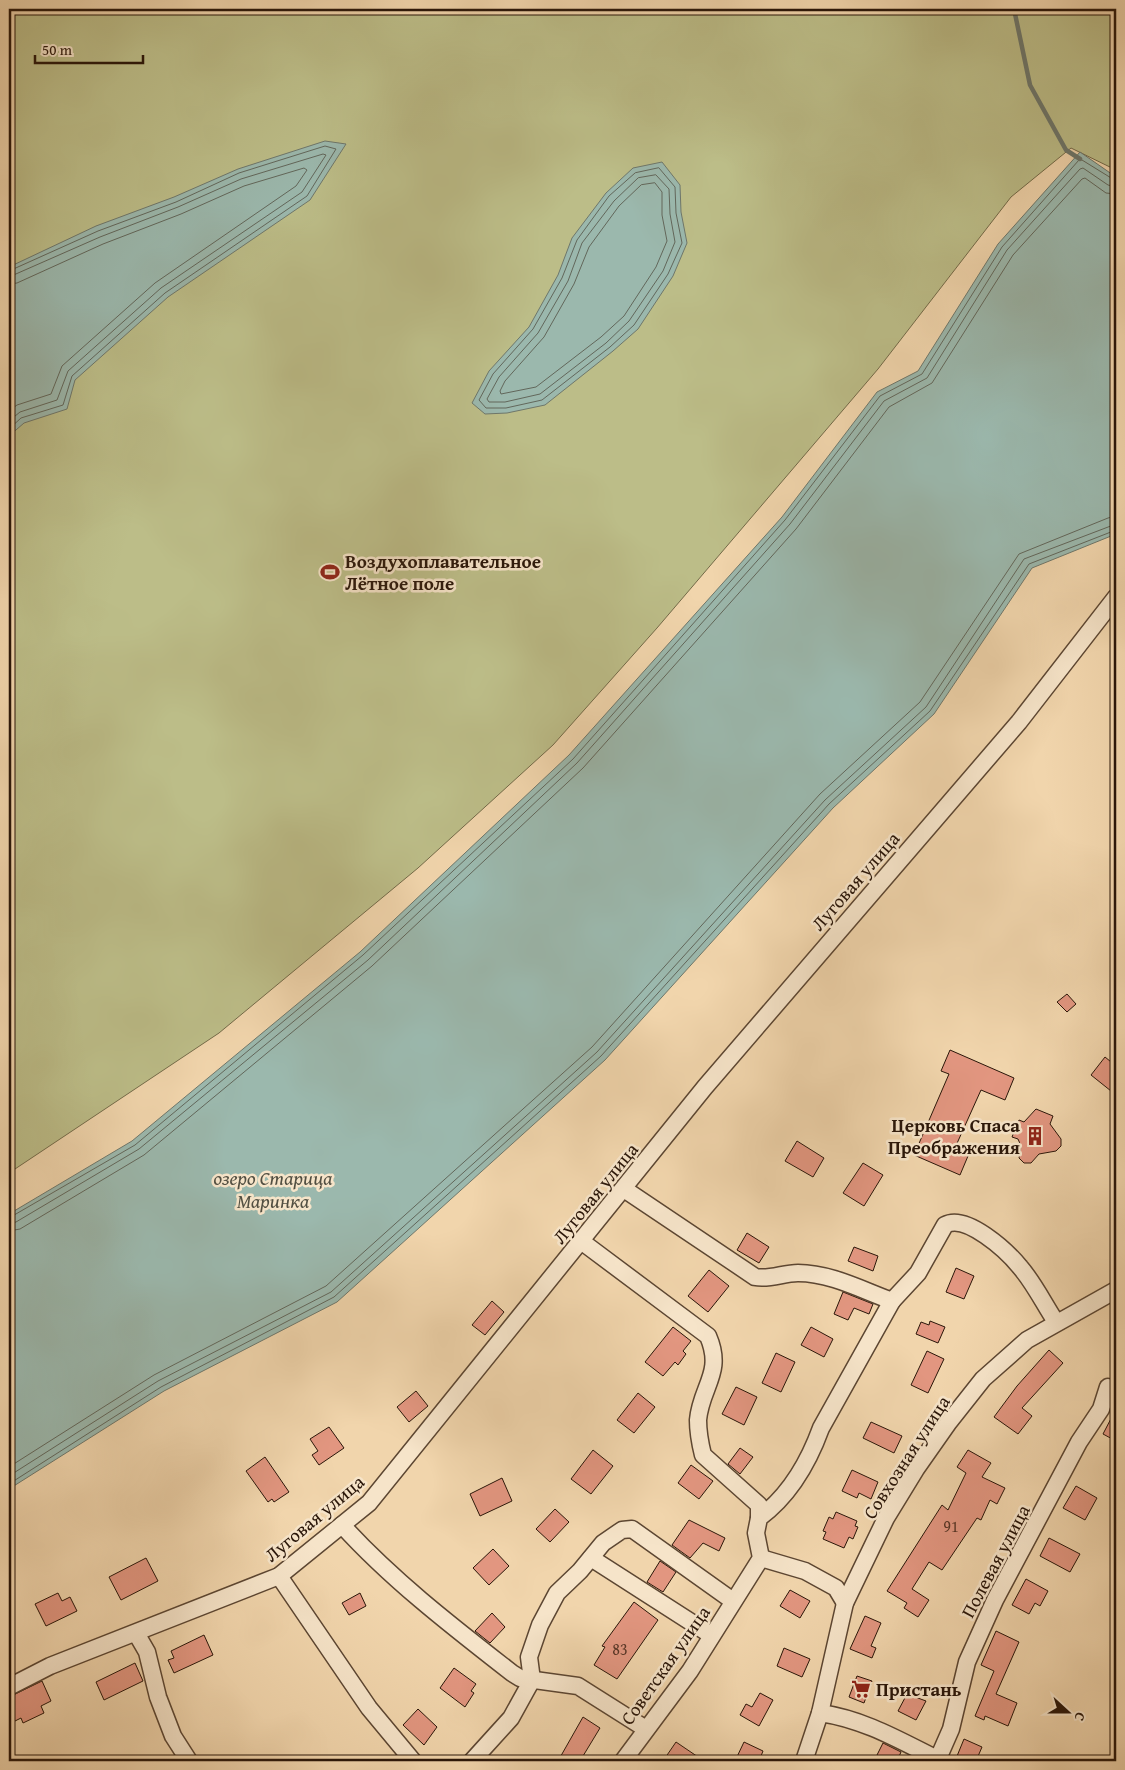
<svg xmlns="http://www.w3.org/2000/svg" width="1125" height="1770" viewBox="0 0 1125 1770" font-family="'Gentium Book Plus',serif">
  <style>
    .green { fill: #bcbd88; stroke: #736a48 }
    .water { fill: #9bb8ad; stroke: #6e776b }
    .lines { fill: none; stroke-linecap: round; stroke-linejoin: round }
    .shore { stroke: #62675b; stroke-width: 1 }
    .stream { stroke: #6e776b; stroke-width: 4.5 }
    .building { fill: #e29680; stroke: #2a1609 }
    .minor-casing { stroke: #5c4632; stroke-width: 19 }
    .minor { stroke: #f6e4c9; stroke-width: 16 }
    .labels { text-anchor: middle; stroke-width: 5; stroke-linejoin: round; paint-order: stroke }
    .number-label { font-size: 16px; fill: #583627 }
    .poi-label { font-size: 19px; font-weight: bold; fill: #2a1609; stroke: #f6e4c9; text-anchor: start }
    .street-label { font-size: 19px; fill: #2a1609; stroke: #f6e4c9 }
    .water-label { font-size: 20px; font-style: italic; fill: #524f42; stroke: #f6e4c9 }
  </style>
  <rect width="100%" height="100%" fill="#f1d5ac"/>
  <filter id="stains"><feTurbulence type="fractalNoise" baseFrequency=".004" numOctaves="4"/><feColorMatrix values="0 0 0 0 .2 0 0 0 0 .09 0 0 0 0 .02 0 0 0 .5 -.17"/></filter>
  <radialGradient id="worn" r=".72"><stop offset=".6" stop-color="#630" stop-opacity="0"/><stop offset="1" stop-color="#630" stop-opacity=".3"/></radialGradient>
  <path class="green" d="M9,9H1114L1116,17V170L1071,148L1011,197L878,369L657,628L553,745L418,868L219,1033L9,1173Z"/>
  <g class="water">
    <path d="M325,141L346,144L310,200L168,297L75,380L67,409L24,423L9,436V267L96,226L174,197L238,169Z"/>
    <path d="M1080,152L1116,177V534L1032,568L934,714L833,808L605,1060L337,1302L164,1391L9,1489V1214L132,1141L360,952L569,755L782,517L877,392L918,371L998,244Z"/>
    <path d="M662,162L680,185L681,212L687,243L673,276L638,329L613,351L545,405L507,413L485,414L472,403L489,371L529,327L558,275L572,238L606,193L633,168Z"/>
  </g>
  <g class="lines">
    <g class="shore">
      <path d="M659,168L675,187L676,213L682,243L668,274L634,325L610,347L542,400L506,408H486L479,400L493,374L533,329L562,278L577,240L609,196L635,173Z"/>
      <path d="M656,175L669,189L670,214L675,242L663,271L629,321L606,343L540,394L505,402H489L487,399L499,377L538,333L568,281L582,243L614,201L638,178Z"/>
      <path d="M655,183L662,192V215L667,241L656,267L624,316L601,337L536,387L501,394L500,391L505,381L544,337L574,284L589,247L619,206L641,185Z"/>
      <path d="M9,271L98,231L176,202L239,173L325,146L336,149L307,196L165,293L72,376L63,405L21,418L9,429"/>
      <path d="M9,277L100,237L178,207L241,179L323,154L326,155L302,192L161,288L68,371L57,400L20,412L9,421"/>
      <path d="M9,284L17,283L103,244L181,214L244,186L304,168L307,170L296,186L155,283L62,366L51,394L17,405L9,411"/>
      <path d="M9,1218L135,1145L363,955L573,759L785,520L880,396L922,374L1002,247L1079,160H1082L1116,181"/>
      <path d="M9,1224L16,1222L139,1149L368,960L577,763L790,524L884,401L927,378L1007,250L1080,169L1083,168L1108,185L1116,187"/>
      <path d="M9,1231L20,1229L144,1155L372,966L583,768L796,529L889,407L932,383L1013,255L1082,179L1085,178L1106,193L1116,194"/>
      <path d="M9,1467L154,1375L326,1286L592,1047L820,794L920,702L1019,554L1108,518L1116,516"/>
      <path d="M9,1476L158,1381L331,1292L597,1052L825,800L926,707L1024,559L1116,524"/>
      <path d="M9,1484L161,1387L334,1297L601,1056L829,804L930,711L1029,564L1116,530"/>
    </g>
    <path class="stream" d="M1014,9L1030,85L1066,150L1080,159"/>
  </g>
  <g class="building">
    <path d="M1067,994L1076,1004L1067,1012L1057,1002Z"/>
    <path d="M950,1050L1014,1078L1005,1100L981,1090L954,1150L968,1156L960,1175L914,1155L949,1074L941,1071Z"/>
    <path d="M1105,1057L1116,1066V1095L1091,1075Z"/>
    <path d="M1036,1109L1053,1116L1050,1124L1061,1139V1146L1056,1151L1039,1154L1031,1163H1024L1019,1158L1021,1146L1018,1139L1012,1137L1019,1120L1024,1122Z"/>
    <path d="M797,1141L824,1158L813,1177L785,1161Z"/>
    <path d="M863,1163L883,1175L864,1206L843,1193Z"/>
    <path d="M747,1233L769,1247L759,1263L737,1250Z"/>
    <path d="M854,1247L878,1256L873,1271L848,1261Z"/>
    <path d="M956,1268L974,1276L964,1299L946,1292Z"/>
    <path d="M709,1270L729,1286L708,1312L688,1296Z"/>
    <path d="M843,1292L873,1304L869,1314L854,1308L848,1320L834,1314Z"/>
    <path d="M492,1301L504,1312L485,1335L472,1325Z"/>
    <path d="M930,1321L945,1327L938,1343L916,1334L921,1322L929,1325Z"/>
    <path d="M673,1327L691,1341L683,1351L686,1354L678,1365L675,1362L663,1376L645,1362Z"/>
    <path d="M811,1327L833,1339L824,1357L801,1345Z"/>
    <path d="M1049,1350L1063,1363L1022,1408L1032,1416L1018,1434L994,1417L1017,1386Z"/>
    <path d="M927,1351L944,1359L928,1393L911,1385Z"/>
    <path d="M776,1353L795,1362L781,1392L762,1383Z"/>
    <path d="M736,1387L757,1397L744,1425L722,1414Z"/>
    <path d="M416,1391L428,1406L409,1422L397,1407Z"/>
    <path d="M638,1393L655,1407L634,1433L617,1420Z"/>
    <path d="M1116,1409V1441L1103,1434Z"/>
    <path d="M871,1422L902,1436L894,1453L863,1438Z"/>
    <path d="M329,1427L344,1448L319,1465L312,1455L318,1451L310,1439Z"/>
    <path d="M740,1448L753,1457L740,1474L728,1464Z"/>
    <path d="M593,1450L613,1466L591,1494L571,1479Z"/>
    <path d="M968,1450L991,1463L982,1477L1005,1488L997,1504L990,1500L981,1520L977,1518L942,1570L929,1562L912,1589L929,1600L918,1617L904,1608L907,1603L887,1591L942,1505L948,1510L966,1473L957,1467Z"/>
    <path d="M265,1457L289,1492L274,1502L272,1499L268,1502L246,1471Z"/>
    <path d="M691,1465L713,1481L699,1499L678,1483Z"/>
    <path d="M852,1470L878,1482L871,1499L859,1493L857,1498L842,1491Z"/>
    <path d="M502,1478L512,1501L480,1516L470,1494Z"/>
    <path d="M1076,1486L1097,1498L1085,1520L1063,1508Z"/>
    <path d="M555,1509L569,1522L550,1542L536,1529Z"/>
    <path d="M836,1512L857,1521L855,1526L858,1527L853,1539L849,1537L844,1548L823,1539L826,1532L823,1531L829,1517L833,1519Z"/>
    <path d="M689,1520L725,1538L719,1551L703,1543L690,1558L672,1545Z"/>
    <path d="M1049,1538L1080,1554L1070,1572L1040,1556Z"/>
    <path d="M493,1549L509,1566L489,1585L473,1568Z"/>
    <path d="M146,1558L158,1581L121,1600L109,1577Z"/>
    <path d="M660,1561L676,1572L663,1592L647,1582Z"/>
    <path d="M1026,1579L1048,1591L1040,1606L1035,1603L1029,1614L1012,1605Z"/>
    <path d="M790,1590L810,1601L800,1618L780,1606Z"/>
    <path d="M58,1593L62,1601L70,1597L77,1611L46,1626L35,1604Z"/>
    <path d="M360,1593L366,1606L349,1615L342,1603Z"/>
    <path d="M634,1602L658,1620L617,1679L594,1665L605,1647L602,1646Z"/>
    <path d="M492,1613L505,1627L490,1643L475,1631Z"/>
    <path d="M865,1616L881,1623L871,1646L876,1648L872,1658L850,1649Z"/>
    <path d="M996,1631L1019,1642L996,1694L1017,1703L1008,1726L985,1716L984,1720L975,1716L994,1671L981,1665Z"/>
    <path d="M204,1635L213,1655L174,1673L168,1660L174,1658L171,1651Z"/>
    <path d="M784,1648L810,1659L802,1677L777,1666Z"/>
    <path d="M135,1663L143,1681L104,1700L96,1682Z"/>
    <path d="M454,1668L476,1684L471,1691L474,1693L465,1707L440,1688Z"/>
    <path d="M857,1676L872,1681L864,1703L849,1697Z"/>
    <path d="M42,1681L51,1701L41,1706L44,1713L23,1723L21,1718L9,1724V1697Z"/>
    <path d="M760,1693L773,1700L759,1726L740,1715L746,1704L752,1707Z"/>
    <path d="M907,1694L926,1701L916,1720L898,1711Z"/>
    <path d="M418,1709L437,1727L424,1745L403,1725Z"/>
    <path d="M583,1717L600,1728L580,1761H558Z"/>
    <path d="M964,1739L982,1747L976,1761H955Z"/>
    <path d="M676,1742L704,1761H663Z"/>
    <path d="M744,1742L763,1751L759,1761H735Z"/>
    <path d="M883,1743L901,1752L897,1761H874Z"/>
  </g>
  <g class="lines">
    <g class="minor-casing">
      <g id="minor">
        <path d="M624,1189L755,1277C770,1280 783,1273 798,1273C830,1273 862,1290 892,1301L918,1273L945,1225C966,1213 1007,1251 1020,1267C1034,1283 1044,1304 1056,1322"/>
        <path d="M581,1241L708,1336C724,1373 701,1386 698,1420C698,1432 700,1443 703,1455L759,1505V1518"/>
        <path d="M342,1525C392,1580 453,1627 512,1673L520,1678L578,1686L646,1729"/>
        <path d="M591,1558L711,1635"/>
        <path d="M761,1558L805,1571L836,1588L845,1603"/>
        <path d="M279,1576L369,1708L413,1761"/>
        <path d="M136,1633L147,1652L158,1697L173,1736L189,1761"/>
        <path d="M9,1687L50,1666L279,1576L369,1503L705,1087L1019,722L1116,597"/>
        <path d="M820,1713C863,1719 899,1740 937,1759"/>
        <path d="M472,1761L511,1718L532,1680L529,1657L540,1625L557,1593L580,1571L603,1543L622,1530L632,1529L733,1601"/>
        <path d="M623,1761L690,1671L761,1558L756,1533L759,1518C789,1496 809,1461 821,1428L892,1301"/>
        <path d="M804,1761L820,1713L845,1603L886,1518L916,1469L949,1422L983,1379L1027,1340L1116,1290"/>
        <path d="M937,1761L951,1729L967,1662L995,1600L1079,1442L1101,1409L1108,1387"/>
      </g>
    </g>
    <use href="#minor" class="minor"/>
  </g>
  <defs>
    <g id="stadium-bare" transform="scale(1.5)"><path d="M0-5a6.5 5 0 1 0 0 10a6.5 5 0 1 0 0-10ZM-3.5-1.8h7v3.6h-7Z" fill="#8f2418" stroke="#f6e4c9" stroke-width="2.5" paint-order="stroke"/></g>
    <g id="building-bare" transform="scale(1.5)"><path d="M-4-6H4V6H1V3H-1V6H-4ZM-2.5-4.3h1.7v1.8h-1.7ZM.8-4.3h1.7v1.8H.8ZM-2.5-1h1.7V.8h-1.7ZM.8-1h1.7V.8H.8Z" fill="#8f2418" stroke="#f6e4c9" stroke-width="2.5" paint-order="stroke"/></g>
    <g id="supermarket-bare" transform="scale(1.5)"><path d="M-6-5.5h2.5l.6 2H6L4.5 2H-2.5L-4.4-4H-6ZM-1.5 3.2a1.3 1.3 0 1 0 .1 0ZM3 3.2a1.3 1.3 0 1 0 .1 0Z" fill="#8f2418" stroke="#f6e4c9" stroke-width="2.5" paint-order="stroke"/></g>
  </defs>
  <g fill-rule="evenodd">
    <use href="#stadium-bare" x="330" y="572"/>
    <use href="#building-bare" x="1035" y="1136"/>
    <use href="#supermarket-bare" x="861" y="1689"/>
  </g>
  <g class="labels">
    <g class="number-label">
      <text x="951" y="1532">91</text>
      <text x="620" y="1655">83</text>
    </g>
    <g class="poi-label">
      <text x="345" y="568">Воздухоплавательное<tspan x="345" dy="22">Лётное поле</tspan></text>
      <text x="1020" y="1132" text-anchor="end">Церковь Спаса<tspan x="1020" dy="22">Преображения</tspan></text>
      <text x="876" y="1696">Пристань</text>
    </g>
    <g class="street-label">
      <text transform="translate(855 881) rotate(-49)" y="7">Луговая улица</text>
      <text transform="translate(595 1193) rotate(-51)" y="7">Луговая улица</text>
      <text transform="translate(906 1457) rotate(-57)" y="7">Совхозная улица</text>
      <text transform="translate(314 1518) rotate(-40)" y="7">Луговая улица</text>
      <text transform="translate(995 1561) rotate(-62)" y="7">Полевая улица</text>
      <text transform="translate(665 1665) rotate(-55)" y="7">Советская улица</text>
    </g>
    <g class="water-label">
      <text x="273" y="1185">озеро Старица<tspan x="273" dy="23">Маринка</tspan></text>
    </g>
  </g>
  <rect width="1125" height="1770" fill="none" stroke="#f1d5ac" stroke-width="30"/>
  <rect x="10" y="10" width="1105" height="1750" fill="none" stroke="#2a1609" stroke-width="2.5"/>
  <rect x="15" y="15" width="1095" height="1740" fill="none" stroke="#2a1609"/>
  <g transform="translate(1068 1712) rotate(111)" stroke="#f6e4c9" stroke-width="4" paint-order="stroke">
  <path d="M0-4L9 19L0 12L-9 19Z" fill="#2a1609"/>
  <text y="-8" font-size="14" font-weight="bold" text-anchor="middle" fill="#2a1609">С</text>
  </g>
  <path d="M35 55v8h108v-8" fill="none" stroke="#2a1609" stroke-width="2.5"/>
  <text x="42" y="55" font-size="15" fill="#2a1609" stroke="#f6e4c9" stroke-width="4" paint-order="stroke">50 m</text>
  <rect width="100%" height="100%" filter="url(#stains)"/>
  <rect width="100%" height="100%" fill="url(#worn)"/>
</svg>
